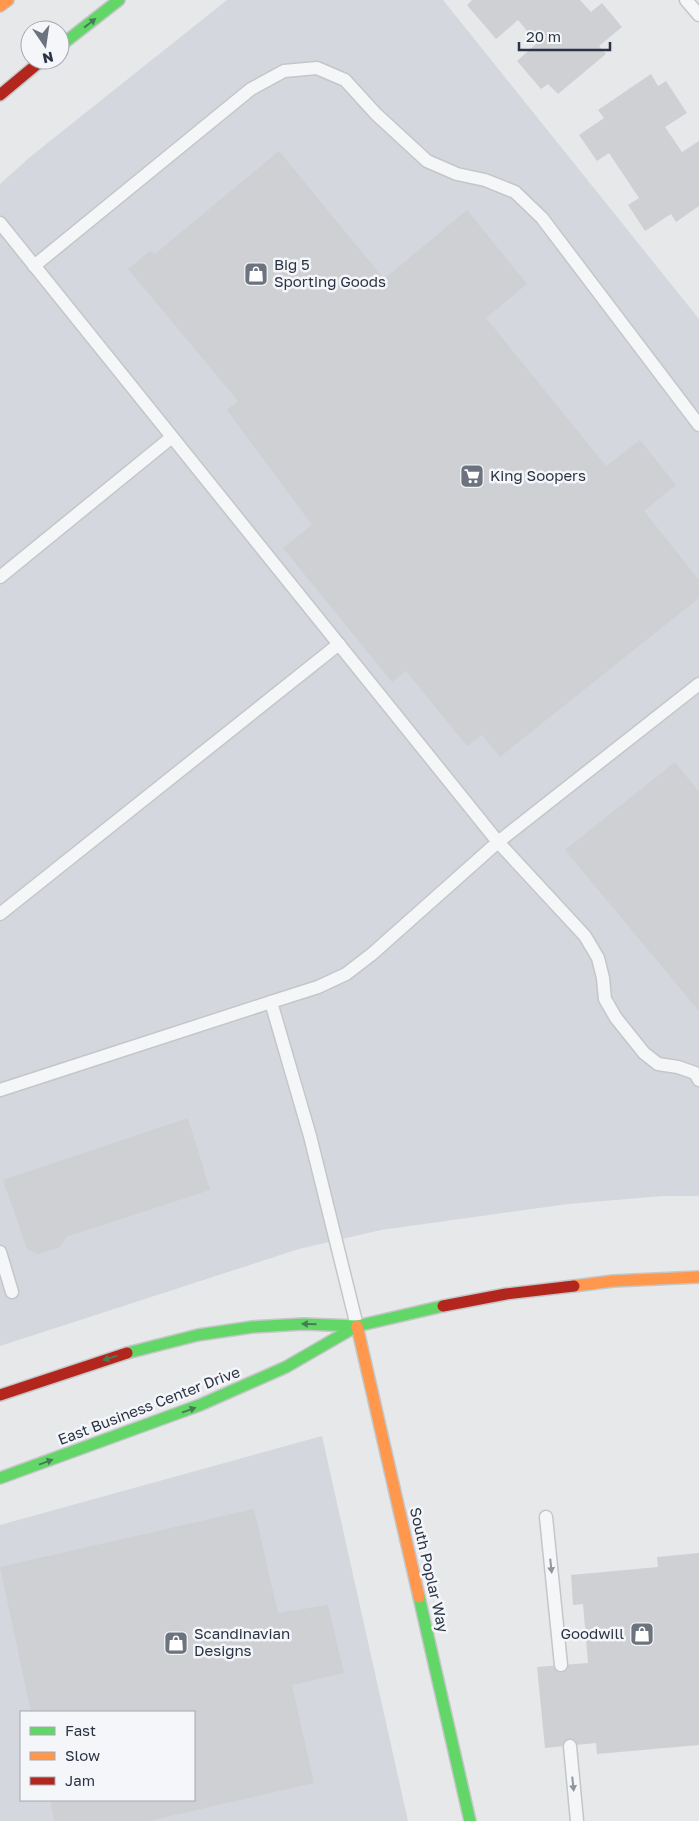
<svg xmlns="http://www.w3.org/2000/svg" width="699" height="1821" viewBox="0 0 699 1821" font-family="'Golos Text',sans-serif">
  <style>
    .built { fill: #d4d7dd; fill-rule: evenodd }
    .building { fill: #ced0d3 }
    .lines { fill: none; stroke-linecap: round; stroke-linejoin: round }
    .lane-casing { stroke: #c4c6c8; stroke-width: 15 }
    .fast-casing { stroke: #c4c6c8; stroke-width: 14 }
    .slow-casing { stroke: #c4c6c8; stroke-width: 14 }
    .jam-casing { stroke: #c4c6c8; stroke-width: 14 }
    .lane { stroke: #f5f6f7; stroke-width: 12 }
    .fast { stroke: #63d668; stroke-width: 11 }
    .slow { stroke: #ff974d; stroke-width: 11 }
    .jam { stroke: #b3261e; stroke-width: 11 }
    .oneway { fill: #447d55 }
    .oneway2 { fill: #90959e }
    .labels { text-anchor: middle; stroke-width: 5; stroke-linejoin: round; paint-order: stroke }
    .poi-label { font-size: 15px; fill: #2b3445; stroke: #f4f6f9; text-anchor: start }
    .street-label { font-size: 15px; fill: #2b3445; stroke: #f4f6f9 }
  </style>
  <rect width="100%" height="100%" fill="#e6e8ea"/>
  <g class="built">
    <path d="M227,0H443L699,319V1196H663L568,1204L381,1230L299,1249L0,1346V184L30,157Z"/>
    <path d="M322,1436L408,1821H0V1525ZM21,1712H194V1800H21Z"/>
  </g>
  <g class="building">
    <path d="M472,0H580L591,12L602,3L622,27L599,46L606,54L558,94L548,84L541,89L517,61L537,43L518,20L496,39L467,5Z"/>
    <path d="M651,74L658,86L666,81L687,113L665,127L682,152L699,141V206L676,222L671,214L645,231L628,205L639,198L609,153L597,161L579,135L604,118L598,110Z"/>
    <path d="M279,151L384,279L467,210L527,284L486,318L606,466L640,440L676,485L644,511L699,580V598L500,757L482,735L467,746L406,671L392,682L283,548L312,525L227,410L238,401L128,269L150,251L155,254Z"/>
    <path d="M675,762L699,792V1011L565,850Z"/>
    <path d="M188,1118L210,1190L66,1237L60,1247L38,1254L27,1249L3,1180Z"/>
    <path d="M254,1509L278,1613L328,1605L344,1673L292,1685L314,1783L149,1821H54L50,1800H194V1712H31L0,1567Z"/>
    <path d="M699,1553V1745L597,1754L596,1743L545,1748L537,1667L588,1663L583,1604L573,1605L571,1575L658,1567L657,1557Z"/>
  </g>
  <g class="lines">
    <g class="lane-casing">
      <g id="lane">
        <path d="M686,0L699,15"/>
        <path d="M0,223L498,842L585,936L598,958L603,978L605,999L616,1018L644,1053L658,1064L678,1067L695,1073L699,1080"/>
        <path d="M34,266L251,89L284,71L317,68L345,80L376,114L427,161L457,174L485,180L515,192L542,218L699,425"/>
        <path d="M0,577L172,437"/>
        <path d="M0,914L339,644"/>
        <path d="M271,1002L318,987L346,974L372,954L498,842L699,684"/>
        <path d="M0,1090L271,1002L310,1136L357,1326"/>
        <path d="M0,1252L12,1292"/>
        <path d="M546,1517L561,1665"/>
        <path d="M570,1746L577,1821"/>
      </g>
    </g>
    <g class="fast-casing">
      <g id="fast">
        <path d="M60,46L119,0"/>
        <path d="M127,1353L198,1335L252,1327L303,1324L357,1326L443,1306"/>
        <path d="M0,1478L200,1405L286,1367L357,1326"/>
        <path d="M419,1597L470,1821"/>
      </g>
    </g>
    <g class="slow-casing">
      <g id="slow">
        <path d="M0,6L8,0"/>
        <path d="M574,1286L613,1281L699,1277"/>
        <path d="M357,1326L419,1597"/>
      </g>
    </g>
    <g class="jam-casing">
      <g id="jam">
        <path d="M0,95L42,60"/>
        <path d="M443,1306L506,1294L574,1286"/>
        <path d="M0,1395L127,1353"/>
      </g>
    </g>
    <use href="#lane" class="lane"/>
    <use href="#fast" class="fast"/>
    <use href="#slow" class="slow"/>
    <use href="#jam" class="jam"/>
  </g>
  <defs><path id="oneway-solid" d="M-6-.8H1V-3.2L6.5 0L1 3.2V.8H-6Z" transform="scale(1.25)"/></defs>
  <g class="oneway">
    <use href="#oneway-solid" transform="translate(90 23) rotate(-38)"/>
    <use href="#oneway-solid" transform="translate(309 1324) rotate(-179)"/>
    <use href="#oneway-solid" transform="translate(110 1358) rotate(162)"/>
    <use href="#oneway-solid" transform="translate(189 1410) rotate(-20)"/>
    <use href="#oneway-solid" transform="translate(46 1462) rotate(-20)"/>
  </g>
  <g class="oneway2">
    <use href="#oneway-solid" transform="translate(551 1566) rotate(84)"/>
    <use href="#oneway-solid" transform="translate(573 1784) rotate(84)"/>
  </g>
  <defs>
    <g id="shop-square" transform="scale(1.25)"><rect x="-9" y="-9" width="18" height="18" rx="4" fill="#6c737f" stroke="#f4f6f9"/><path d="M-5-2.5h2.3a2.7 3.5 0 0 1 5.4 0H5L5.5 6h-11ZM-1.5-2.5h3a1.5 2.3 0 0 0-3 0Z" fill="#fff"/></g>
    <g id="supermarket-square" transform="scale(1.25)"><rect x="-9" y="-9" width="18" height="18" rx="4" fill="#6c737f" stroke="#f4f6f9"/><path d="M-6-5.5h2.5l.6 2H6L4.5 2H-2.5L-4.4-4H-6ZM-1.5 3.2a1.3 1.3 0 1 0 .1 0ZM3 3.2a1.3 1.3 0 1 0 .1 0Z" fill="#fff"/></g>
  </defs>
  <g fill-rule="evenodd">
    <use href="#shop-square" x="256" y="274"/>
    <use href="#supermarket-square" x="472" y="476"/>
    <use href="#shop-square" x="642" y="1634"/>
    <use href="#shop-square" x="176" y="1643"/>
  </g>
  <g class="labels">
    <g class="poi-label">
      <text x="274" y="270">Big 5<tspan x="274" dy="17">Sporting Goods</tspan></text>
      <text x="490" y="481">King Soopers</text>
      <text x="194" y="1639">Scandinavian<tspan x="194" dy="17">Designs</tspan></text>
      <text x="624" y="1639" text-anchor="end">Goodwill</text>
    </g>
    <g class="street-label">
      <text transform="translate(149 1406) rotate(-21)" y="5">East Business Center Drive</text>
      <text transform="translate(429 1570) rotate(77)" y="5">South Poplar Way</text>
    </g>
  </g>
  <rect x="20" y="1711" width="175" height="90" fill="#f4f6f9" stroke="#a4a8b1"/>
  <rect x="30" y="1727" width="25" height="8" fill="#63d668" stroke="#a4a8b1"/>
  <text x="65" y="1736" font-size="15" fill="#2b3445">Fast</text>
  <rect x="30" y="1752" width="25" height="8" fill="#ff974d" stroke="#a4a8b1"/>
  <text x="65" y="1761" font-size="15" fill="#2b3445">Slow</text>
  <rect x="30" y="1777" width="25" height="8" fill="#b3261e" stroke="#a4a8b1"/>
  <text x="65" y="1786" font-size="15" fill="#2b3445">Jam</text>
  <g transform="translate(45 45) rotate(167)"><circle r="24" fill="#f4f6f9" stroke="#a4a8b1"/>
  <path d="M0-4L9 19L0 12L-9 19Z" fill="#6c737f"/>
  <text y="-8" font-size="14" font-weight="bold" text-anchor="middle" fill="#2b3445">N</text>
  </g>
  <path d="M519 42v8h91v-8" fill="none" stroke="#2b3445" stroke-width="2.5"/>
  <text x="526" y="42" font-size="15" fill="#2b3445" stroke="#f4f6f9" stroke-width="4" paint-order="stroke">20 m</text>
</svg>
